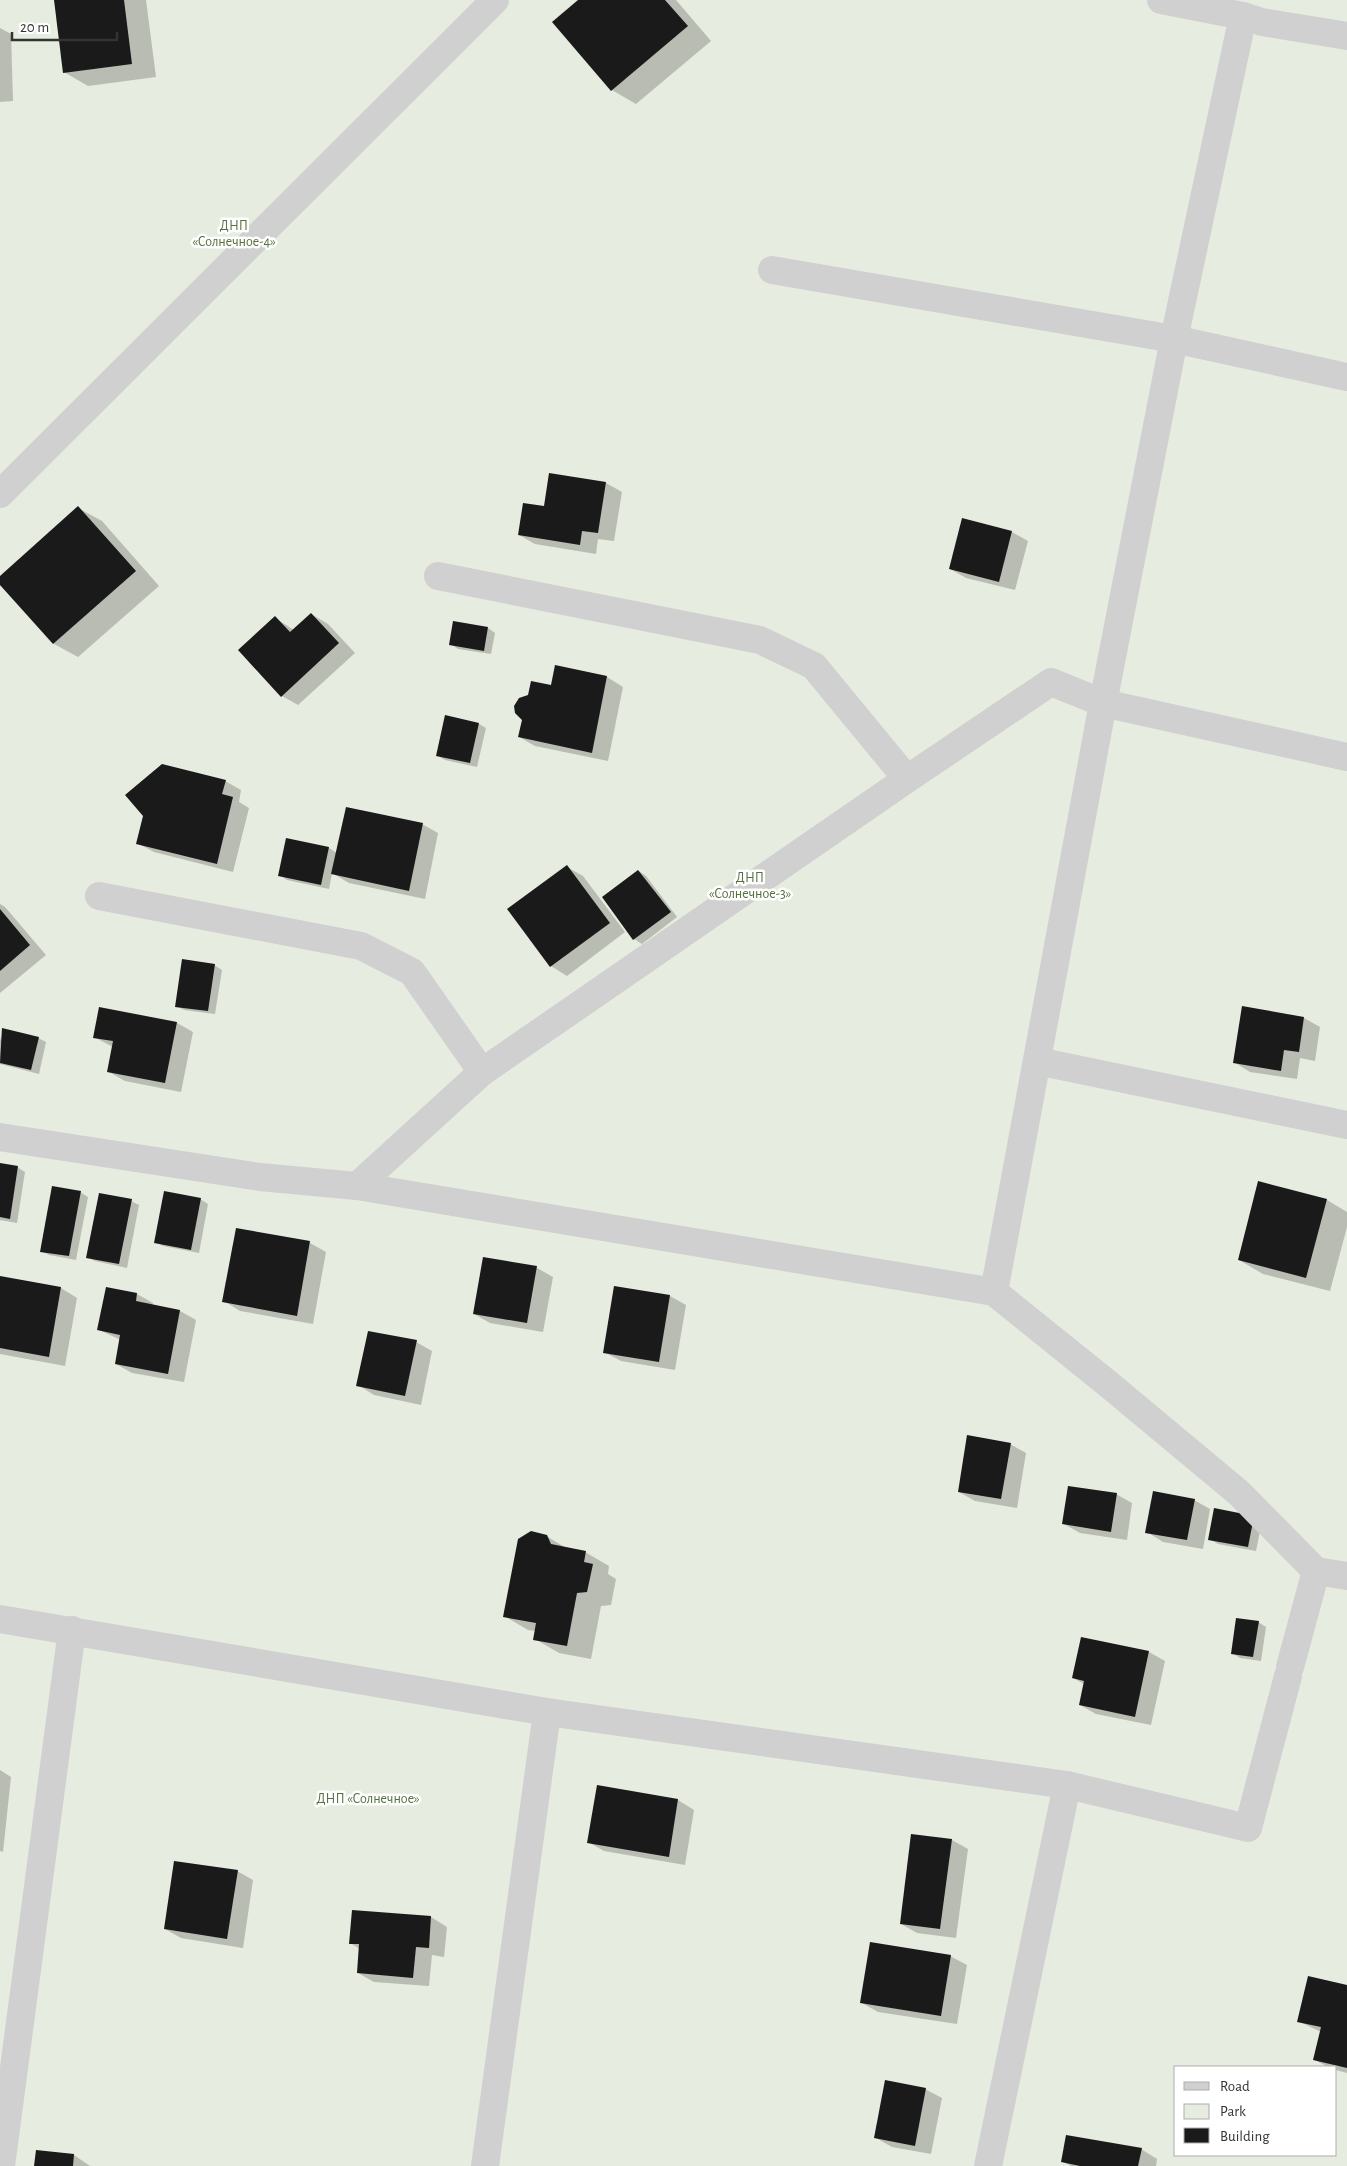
<svg xmlns="http://www.w3.org/2000/svg" width="1347" height="2166" viewBox="0 0 1347 2166" font-family="'Alegreya Sans',sans-serif">
  <style>
    .green { fill: #e6ecdf; fill-rule: evenodd }
    .shadow { fill: #0003 }
    .building { fill: #1a1a1a }
    .lines { fill: none; stroke-linecap: round; stroke-linejoin: round }
    .minor { stroke: #d0d0d0; stroke-width: 28 }
    .labels { text-anchor: middle; stroke-width: 5; stroke-linejoin: round; paint-order: stroke }
    .park-label { font-size: 14px; fill: #56703f; stroke: #fff }
  </style>
  <rect width="100%" height="100%" fill="#fff"/>
  <path class="green" d="M0,0H1347V2166H0ZM1176,2067H1336V2155H1176Z"/>
  <g class="shadow">
    <path d="M56,0H146L156,77L88,86L64,72Z"/>
    <path d="M580,0H676L711,41L636,104L612,90L554,22Z"/>
    <path d="M0,28L11,34L13,101L0,102Z"/>
    <path d="M606,483L622,492L614,541L598,539L596,554L535,544L519,535L545,508Z"/>
    <path d="M78,508L102,521L159,586L78,657L54,644L0,583V577Z"/>
    <path d="M963,520L1012,532L1028,541L1015,590L966,578L950,569Z"/>
    <path d="M311,614L328,624L355,653L298,705L282,696L275,618L294,630Z"/>
    <path d="M488,628L495,633L491,654L458,649L451,644Z"/>
    <path d="M556,667L607,677L623,687L608,761L535,746L519,737L523,719L552,686Z"/>
    <path d="M479,724L486,728L477,767L445,760L438,756Z"/>
    <path d="M225,781L241,790L239,802L249,808L233,872L154,852L137,843Z"/>
    <path d="M422,824L438,833L425,899L349,883L332,873L329,889L287,880L280,875L287,839L329,848L337,853Z"/>
    <path d="M567,867L583,876L625,932L567,976L551,966L509,909Z"/>
    <path d="M639,871L646,876L677,917L642,944L634,939L603,898Z"/>
    <path d="M0,904L5,907L46,955L0,993Z"/>
    <path d="M214,965L222,970L215,1014L184,1010L176,1006Z"/>
    <path d="M1304,1018L1320,1027L1315,1061L1300,1058L1297,1079L1250,1072L1234,1062Z"/>
    <path d="M177,1023L193,1032L181,1092L125,1081L109,1072L113,1047L94,1037Z"/>
    <path d="M3,1030L38,1038L46,1042L39,1074L0,1064V1041Z"/>
    <path d="M0,1165L17,1167L25,1172L17,1223L0,1220Z"/>
    <path d="M80,1192L88,1197L76,1260L49,1255L41,1251Z"/>
    <path d="M200,1199L208,1204L199,1253L163,1246L155,1242Z"/>
    <path d="M1327,1200L1347,1212V1227L1330,1291L1263,1274L1239,1260Z"/>
    <path d="M131,1201L139,1205L127,1268L95,1261L87,1257Z"/>
    <path d="M237,1229L310,1243L326,1252L313,1324L240,1311L224,1301Z"/>
    <path d="M484,1259L537,1268L553,1277L543,1332L490,1323L474,1314Z"/>
    <path d="M0,1277L61,1288L77,1298L65,1366L0,1354Z"/>
    <path d="M137,1294L153,1303L152,1306L180,1311L196,1320L184,1382L132,1373L116,1364L121,1340L99,1330Z"/>
    <path d="M670,1296L686,1305L675,1370L621,1361L604,1352Z"/>
    <path d="M416,1342L432,1351L421,1405L374,1395L358,1385Z"/>
    <path d="M1010,1444L1026,1453L1017,1508L975,1501L959,1492Z"/>
    <path d="M1116,1494L1132,1503L1127,1540L1080,1533L1064,1524Z"/>
    <path d="M1194,1500L1210,1509L1203,1549L1163,1542L1147,1532Z"/>
    <path d="M1262,1521L1256,1551L1218,1544L1210,1539Z"/>
    <path d="M546,1536L568,1549L585,1552L609,1566L608,1574L616,1579L611,1605L601,1606L591,1659L559,1653L535,1639L536,1631L528,1630L504,1616Z"/>
    <path d="M1258,1622L1266,1627L1261,1661L1240,1658L1232,1653Z"/>
    <path d="M1149,1652L1165,1661L1151,1725L1096,1714L1080,1705L1084,1684L1073,1678Z"/>
    <path d="M0,1770L11,1777L3,1852L0,1851Z"/>
    <path d="M598,1786L678,1800L694,1810L685,1865L604,1851L588,1842Z"/>
    <path d="M952,1840L968,1849L956,1938L917,1933L901,1924Z"/>
    <path d="M237,1871L253,1880L243,1948L181,1938L165,1929Z"/>
    <path d="M431,1917L447,1927L444,1957L432,1955L429,1986L374,1982L358,1973L360,1949L350,1943Z"/>
    <path d="M950,1956L967,1965L957,2024L878,2012L862,2003Z"/>
    <path d="M1347,1987V2073L1336,2070V2067H1328L1315,2060L1321,2032L1298,2021Z"/>
    <path d="M925,2089L942,2098L931,2154L892,2147L876,2138Z"/>
    <path d="M1141,2149L1157,2159L1156,2166H1071L1062,2161Z"/>
    <path d="M37,2152L74,2155L90,2166H35Z"/>
  </g>
  <g class="building">
    <path d="M54,0H124L132,64L63,73Z"/>
    <path d="M578,0H665L688,26L611,91L552,22Z"/>
    <path d="M549,473L606,482L598,533L582,531L580,545L518,535L523,503L544,506Z"/>
    <path d="M78,506L136,571L53,644L0,585V576Z"/>
    <path d="M962,518L1012,531L999,582L949,569Z"/>
    <path d="M311,613L339,643L281,697L238,650L275,616L290,632Z"/>
    <path d="M453,621L488,627L484,651L449,645Z"/>
    <path d="M555,665L607,676L592,753L518,737L522,720L515,713L514,706L519,698L528,695L531,681L551,685Z"/>
    <path d="M445,715L479,723L470,763L436,756Z"/>
    <path d="M162,764L226,780L222,794L233,797L217,864L136,844L143,816L125,795Z"/>
    <path d="M346,807L423,823L409,891L331,874Z"/>
    <path d="M286,838L329,847L321,885L278,876Z"/>
    <path d="M567,865L610,923L550,967L507,909Z"/>
    <path d="M638,870L671,912L633,940L602,897Z"/>
    <path d="M0,909L30,945L0,971Z"/>
    <path d="M182,959L215,964L208,1011L175,1007Z"/>
    <path d="M1242,1006L1304,1017L1299,1052L1284,1050L1281,1071L1233,1063Z"/>
    <path d="M99,1007L177,1022L165,1083L107,1072L113,1041L93,1038Z"/>
    <path d="M2,1028L39,1037L31,1070L0,1063Z"/>
    <path d="M0,1163L18,1166L10,1219L0,1217Z"/>
    <path d="M1258,1181L1327,1199L1306,1278L1238,1260Z"/>
    <path d="M52,1186L81,1191L69,1256L40,1252Z"/>
    <path d="M164,1191L201,1198L191,1250L154,1243Z"/>
    <path d="M99,1193L132,1199L119,1264L86,1258Z"/>
    <path d="M236,1228L310,1241L297,1316L222,1302Z"/>
    <path d="M483,1257L537,1266L527,1323L473,1314Z"/>
    <path d="M0,1276L61,1287L49,1357L0,1348Z"/>
    <path d="M614,1286L670,1295L659,1362L603,1353Z"/>
    <path d="M106,1287L137,1293L136,1301L180,1310L168,1374L115,1364L120,1335L97,1330Z"/>
    <path d="M368,1331L417,1340L405,1396L356,1386Z"/>
    <path d="M967,1435L1011,1443L1001,1499L958,1492Z"/>
    <path d="M1068,1486L1117,1493L1111,1532L1062,1524Z"/>
    <path d="M1153,1491L1195,1499L1187,1540L1145,1533Z"/>
    <path d="M1214,1508L1254,1516L1248,1547L1208,1540Z"/>
    <path d="M531,1531L547,1535L551,1544L586,1551L584,1562L593,1564L587,1592L577,1593L567,1646L533,1640L536,1623L503,1617L518,1539Z"/>
    <path d="M1236,1618L1259,1621L1253,1657L1231,1654Z"/>
    <path d="M1081,1637L1149,1651L1135,1717L1079,1705L1084,1681L1072,1678Z"/>
    <path d="M597,1785L678,1799L669,1857L587,1843Z"/>
    <path d="M911,1834L952,1839L940,1929L900,1924Z"/>
    <path d="M174,1861L238,1870L227,1939L164,1929Z"/>
    <path d="M352,1910L431,1916L429,1948L416,1947L413,1978L357,1973L359,1944H349Z"/>
    <path d="M870,1942L951,1955L941,2016L860,2003Z"/>
    <path d="M1308,1976L1347,1985V2068L1313,2060L1321,2027L1297,2022Z"/>
    <path d="M885,2080L926,2088L915,2146L874,2138Z"/>
    <path d="M1066,2135L1142,2148L1138,2166H1080L1061,2162Z"/>
    <path d="M36,2150L74,2154L73,2166H34Z"/>
  </g>
  <g class="lines">
    <g class="minor">
      <path d="M1161,0L1243,16L1262,22L1347,36"/>
      <path d="M772,270L1174,339L1347,377"/>
      <path d="M0,494L495,0"/>
      <path d="M438,576L760,640L814,666L907,779"/>
      <path d="M99,896L361,946L412,972L482,1072"/>
      <path d="M1037,1061L1347,1125"/>
      <path d="M0,1137L260,1177L357,1186L994,1292L1107,1383L1239,1493L1316,1571L1347,1576"/>
      <path d="M357,1186L482,1072L907,779L1051,682L1103,703L1347,757"/>
      <path d="M994,1292L1103,703L1174,339L1243,16"/>
      <path d="M0,1619L547,1712L1067,1785L1248,1828L1288,1676"/>
      <path d="M1290,1667L1316,1571"/>
      <path d="M1,2166L72,1630"/>
      <path d="M485,2166L547,1712"/>
      <path d="M988,2166L1067,1785"/>
    </g>
  </g>
  <g class="labels">
    <g class="park-label">
      <text x="234" y="230">ДНП<tspan x="234" dy="16">«Солнечное-4»</tspan></text>
      <text x="750" y="882">ДНП<tspan x="750" dy="16">«Солнечное-3»</tspan></text>
      <text x="368" y="1803">ДНП «Солнечное»</text>
    </g>
  </g>
  <rect x="1174" y="2066" width="162" height="90" fill="#ffffff" stroke="#adadad"/>
  <rect x="1184" y="2082" width="25" height="8" fill="#d0d0d0" stroke="#adadad"/>
  <text x="1220" y="2091" font-size="15" fill="#333333">Road</text>
  <rect x="1184" y="2104" width="25" height="15" fill="#e6ecdf" stroke="#adadad"/>
  <text x="1220" y="2116" font-size="15" fill="#333333">Park</text>
  <rect x="1184" y="2128" width="25" height="15" fill="#1a1a1a" stroke="#adadad"/>
  <text x="1220" y="2141" font-size="15" fill="#333333">Building</text>
  <path d="M12 32v8h105v-8" fill="none" stroke="#333333" stroke-width="2.5"/>
  <text x="20" y="32" font-size="15" fill="#333333" stroke="#ffffff" stroke-width="4" paint-order="stroke">20 m</text>
</svg>
